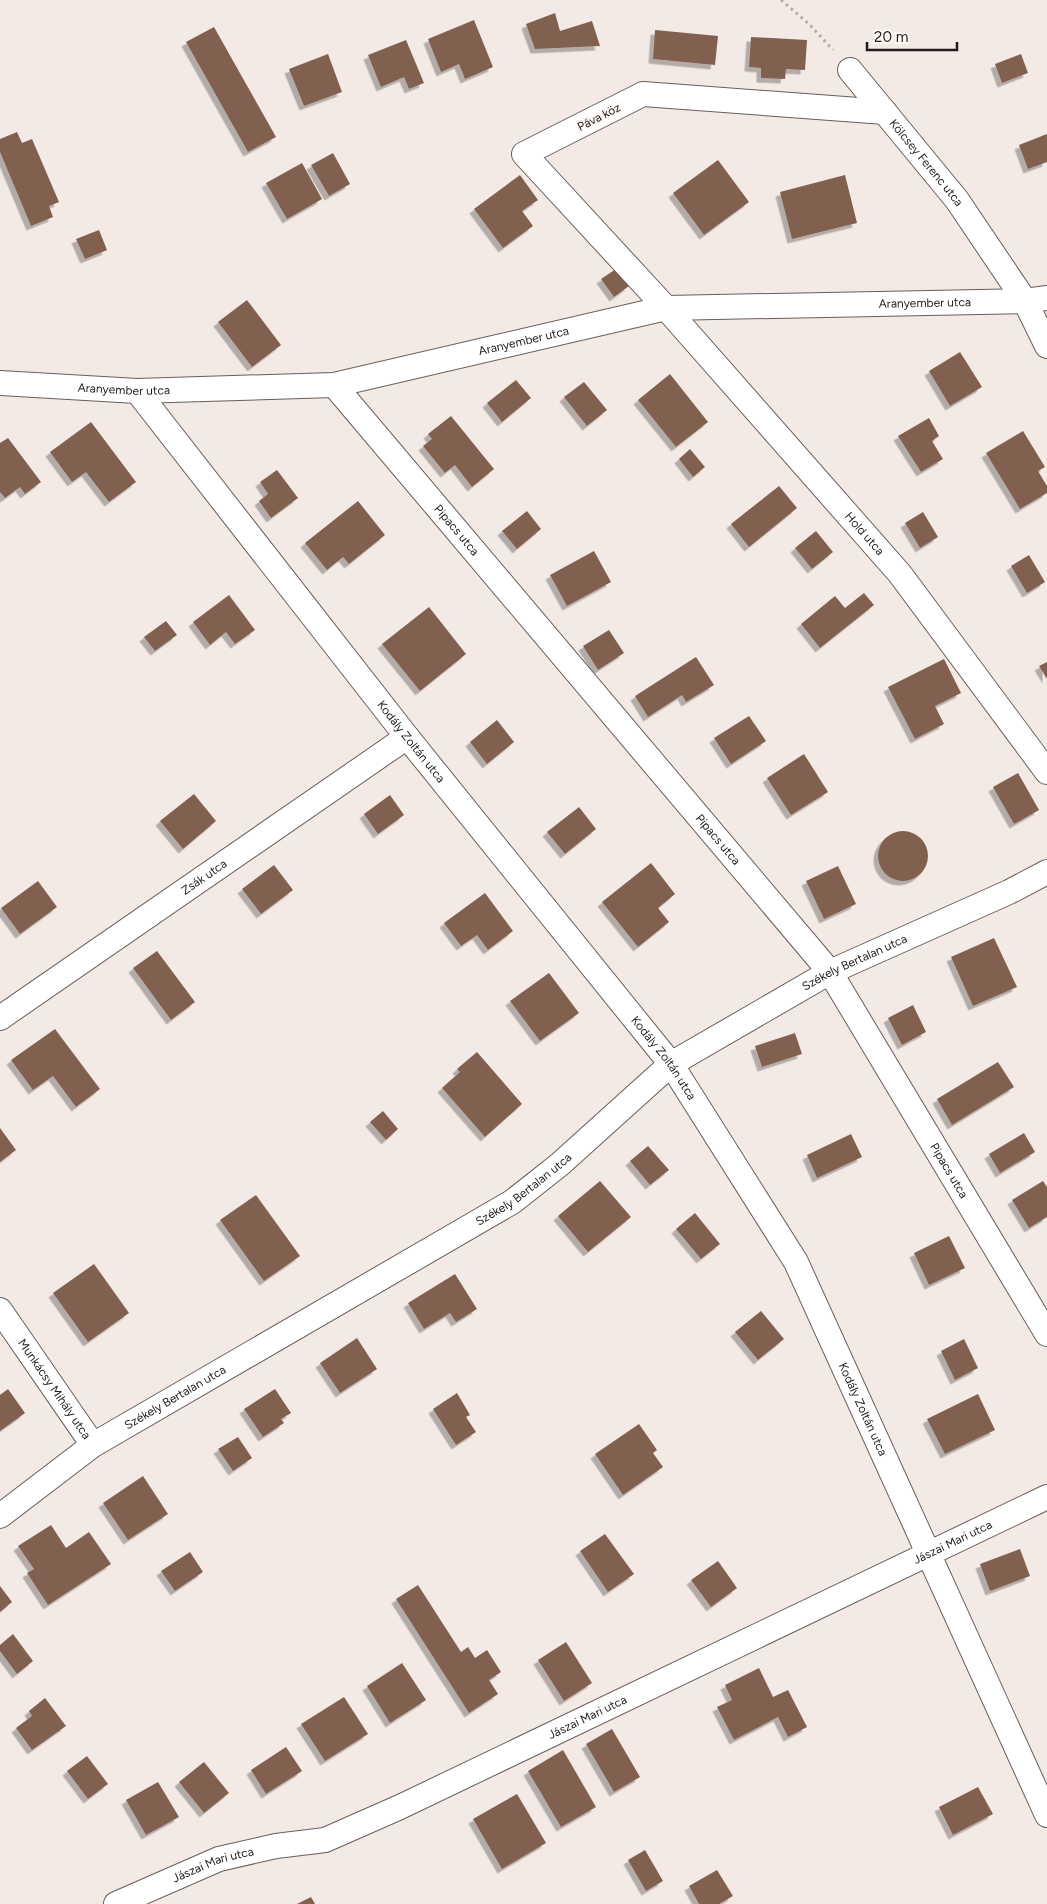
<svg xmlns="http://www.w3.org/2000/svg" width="1047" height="1904" viewBox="0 0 1047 1904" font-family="Figtree,sans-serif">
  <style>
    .building { fill: #816150; filter: url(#shadow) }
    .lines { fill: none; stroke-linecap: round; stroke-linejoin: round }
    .minor-casing { stroke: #675f5b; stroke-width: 26 }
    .path { stroke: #b3aba8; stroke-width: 3; stroke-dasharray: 2.5 4; stroke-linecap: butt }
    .minor { stroke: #fff; stroke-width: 24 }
    .labels { text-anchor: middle; stroke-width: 5; stroke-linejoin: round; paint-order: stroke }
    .street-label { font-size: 12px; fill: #211d1c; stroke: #fff7f4 }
  </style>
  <defs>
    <filter id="shadow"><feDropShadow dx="-4.5" dy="4.5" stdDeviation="0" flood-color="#0004"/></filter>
  </defs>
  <rect width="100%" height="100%" fill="#f3e9e5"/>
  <g class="building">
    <path d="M555,13L560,31L592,21L600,46L535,49L526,24Z"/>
    <path d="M474,20L493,67L465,79L459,64L441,72L428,39Z"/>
    <path d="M214,27L276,137L248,152L186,42Z"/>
    <path d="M655,30L718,36L715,65L653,59Z"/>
    <path d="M751,37L807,40L805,70L786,69L785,79L761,78V68L749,67Z"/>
    <path d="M406,40L424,83L409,89L404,77L381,87L368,55Z"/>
    <path d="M328,54L342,92L304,106L289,69Z"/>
    <path d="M1021,54L1028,73L1002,83L995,64Z"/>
    <path d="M17,132L22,143L32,139L59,202L49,206L53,217L31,226L0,152V139Z"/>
    <path d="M1047,134V162L1028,169L1019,145Z"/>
    <path d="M333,153L350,184L329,196L311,165Z"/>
    <path d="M718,160L749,202L704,235L673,193Z"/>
    <path d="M302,163L322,199L287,219L266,183Z"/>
    <path d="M520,175L538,200L522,211L533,226L503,248L474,209Z"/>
    <path d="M845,175L857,223L792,239L780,192Z"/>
    <path d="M99,230L107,250L85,259L76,239Z"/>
    <path d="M616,269L629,286L614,297L601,279Z"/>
    <path d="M247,300L281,345L252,367L218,322Z"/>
    <path d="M960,352L982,387L950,406L929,371Z"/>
    <path d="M670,374L708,422L676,447L638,400Z"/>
    <path d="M516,380L531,398L502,422L487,403Z"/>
    <path d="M584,382L607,410L587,426L564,397Z"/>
    <path d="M451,416L494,469L472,487L455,465L445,473L423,446L432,439L428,434Z"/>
    <path d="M929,418L939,436L932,441L943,459L921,472L898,436Z"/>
    <path d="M91,422L136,482L109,502L86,472L72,482L50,452Z"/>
    <path d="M1023,431L1045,467L1038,471L1047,486V493L1020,509L986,453Z"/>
    <path d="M8,438L41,482L25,494L20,487L5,498L0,492V443Z"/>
    <path d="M690,449L705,467L693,477L679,459Z"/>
    <path d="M277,470L298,498L271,518L259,501L268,494L260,482Z"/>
    <path d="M779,486L797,508L749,547L731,524Z"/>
    <path d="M358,501L385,535L349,564L343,557L327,570L305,543Z"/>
    <path d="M527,511L541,529L517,549L502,531Z"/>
    <path d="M923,512L938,537L920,548L905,523Z"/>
    <path d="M816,531L833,552L812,569L795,548Z"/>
    <path d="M594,551L611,582L567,606L550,575Z"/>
    <path d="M1029,555L1045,582L1027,593L1011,566Z"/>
    <path d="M864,593L874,605L820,648L801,624L835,596L845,608Z"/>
    <path d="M229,595L255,630L235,644L226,632L210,645L193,622Z"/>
    <path d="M429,607L466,654L420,691L382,644Z"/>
    <path d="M166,621L177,635L155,651L144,637Z"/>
    <path d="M609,630L624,653L598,670L583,646Z"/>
    <path d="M696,657L714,685L686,702L682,695L648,717L635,696Z"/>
    <path d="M944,659L961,693L935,706L944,724L915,739L888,687Z"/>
    <path d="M1047,662V679L1039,666Z"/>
    <path d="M749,716L766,741L731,764L714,738Z"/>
    <path d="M497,720L514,742L487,764L470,742Z"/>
    <path d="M804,754L828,792L791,815L767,778Z"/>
    <path d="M1018,773L1039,810L1014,824L993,787Z"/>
    <path d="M194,794L216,821L183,849L160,821Z"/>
    <path d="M390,795L404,815L378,834L364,814Z"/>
    <path d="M579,807L596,829L565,854L547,832Z"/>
    <circle cx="903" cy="856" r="25"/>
    <path d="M651,863L675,894L658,908L669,922L638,947L602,902Z"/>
    <path d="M274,865L293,890L261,914L242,889Z"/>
    <path d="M838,866L856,904L824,919L806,881Z"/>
    <path d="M38,881L57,907L20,934L1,908Z"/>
    <path d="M485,893L513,931L488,950L477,935L461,946L444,923Z"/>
    <path d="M994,938L1017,987L973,1006L951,957Z"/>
    <path d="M157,951L195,1002L171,1020L133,968Z"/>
    <path d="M549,973L579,1013L540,1041L510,1001Z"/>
    <path d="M913,1005L926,1032L902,1045L888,1018Z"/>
    <path d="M55,1029L100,1089L76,1107L53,1076L33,1090L11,1060Z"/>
    <path d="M795,1033L802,1054L762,1067L755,1046Z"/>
    <path d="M477,1052L522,1104L485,1137L442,1088L460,1072L457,1069Z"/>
    <path d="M998,1062L1014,1087L952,1125L937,1099Z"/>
    <path d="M383,1111L398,1129L386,1140L370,1122Z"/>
    <path d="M0,1128L16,1150L0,1162Z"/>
    <path d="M1024,1133L1035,1152L1000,1173L989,1154Z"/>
    <path d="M851,1134L862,1157L817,1178L807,1155Z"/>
    <path d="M648,1146L669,1170L650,1185L630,1161Z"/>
    <path d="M600,1181L631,1217L588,1252L558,1216Z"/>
    <path d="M1043,1181L1047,1187V1217L1029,1228L1012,1200Z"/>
    <path d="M256,1195L300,1256L264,1281L220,1220Z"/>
    <path d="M695,1213L720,1244L701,1259L676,1229Z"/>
    <path d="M949,1236L965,1268L929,1285L914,1253Z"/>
    <path d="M94,1264L129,1313L88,1342L53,1293Z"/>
    <path d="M455,1274L477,1309L456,1322L450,1313L424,1329L408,1303Z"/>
    <path d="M761,1311L784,1339L758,1360L735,1332Z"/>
    <path d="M357,1338L377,1369L340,1393L320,1363Z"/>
    <path d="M964,1339L978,1368L955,1380L941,1351Z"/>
    <path d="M8,1389L25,1413L0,1431V1395Z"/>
    <path d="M275,1389L291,1413L281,1419L284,1423L263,1437L244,1409Z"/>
    <path d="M457,1393L470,1415L466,1417L476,1432L456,1445L433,1409Z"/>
    <path d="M978,1394L995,1430L945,1454L927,1419Z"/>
    <path d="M639,1424L657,1450L653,1453L663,1467L623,1495L595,1454Z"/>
    <path d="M238,1437L252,1458L233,1471L218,1449Z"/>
    <path d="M143,1476L168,1514L128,1540L103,1503Z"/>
    <path d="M51,1525L66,1548L89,1532L111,1564L48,1605L27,1573L34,1569L18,1546Z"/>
    <path d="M605,1534L634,1574L608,1592L580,1551Z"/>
    <path d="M1020,1549L1030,1576L990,1591L980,1564Z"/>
    <path d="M190,1552L203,1572L175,1591L161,1571Z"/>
    <path d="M718,1561L737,1588L711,1607L691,1580Z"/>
    <path d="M418,1585L461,1652L468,1647L475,1658L487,1650L501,1672L489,1680L498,1694L469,1713L396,1599Z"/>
    <path d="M0,1586L12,1602L0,1612Z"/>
    <path d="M13,1634L33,1661L17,1674L0,1651V1645Z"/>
    <path d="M566,1642L592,1683L564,1701L538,1660Z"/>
    <path d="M402,1663L426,1700L390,1723L367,1686Z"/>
    <path d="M759,1668L773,1697L788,1690L807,1727L788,1737L778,1717L734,1740L717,1707L732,1700L725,1685Z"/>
    <path d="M344,1697L368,1734L325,1761L301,1724Z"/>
    <path d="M45,1698L66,1726L32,1750L16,1728L32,1716L29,1711Z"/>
    <path d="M612,1729L640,1777L614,1792L586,1744Z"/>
    <path d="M286,1747L302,1771L266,1794L251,1770Z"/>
    <path d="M563,1750L596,1807L561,1827L528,1771Z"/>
    <path d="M87,1756L108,1784L88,1799L67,1771Z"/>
    <path d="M204,1762L229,1793L204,1813L179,1782Z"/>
    <path d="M158,1782L179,1817L146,1835L126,1800Z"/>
    <path d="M978,1787L993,1814L953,1835L939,1807Z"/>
    <path d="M517,1794L546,1843L502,1869L473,1819Z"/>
    <path d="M645,1850L663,1881L646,1891L628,1860Z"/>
    <path d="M717,1870L733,1896L719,1904H699L689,1886Z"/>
    <path d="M311,1897L315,1904H297Z"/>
  </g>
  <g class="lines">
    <g class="minor-casing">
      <g id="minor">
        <path id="s1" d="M850,70L957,200L1025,301L1047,346"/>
        <path id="s2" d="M885,112L643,94L524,154L666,308L900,574L1047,772"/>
        <path id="s3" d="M0,383L137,391L334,385L666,308L1025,301L1047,298"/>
        <path id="s4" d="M334,385L830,972L1047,1334"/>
        <path id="s5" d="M137,391L407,737L671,1064L796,1262L1047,1815"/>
        <path id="s6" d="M0,1018L407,737"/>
        <path id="s7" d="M0,1310L93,1445"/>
        <path id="s8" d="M0,1516L93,1445L512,1202L559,1165L671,1064L830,972L1009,892L1047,872"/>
        <path id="s9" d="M116,1904L219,1859L276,1846L325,1840L400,1807L1047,1497"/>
      </g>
    </g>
    <path class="path" d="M781,0L809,24L833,50"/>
    <use href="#minor" class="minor"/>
  </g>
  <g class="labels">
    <g class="street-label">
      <text transform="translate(599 117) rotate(-27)" y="4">Páva köz</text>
      <text dy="4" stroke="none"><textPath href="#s1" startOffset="120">Kölcsey Ferenc utca</textPath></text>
      <text dy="4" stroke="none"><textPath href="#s3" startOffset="934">Aranyember utca</textPath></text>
      <text dy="4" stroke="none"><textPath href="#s3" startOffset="529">Aranyember utca</textPath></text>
      <text dy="4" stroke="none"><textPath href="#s3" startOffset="124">Aranyember utca</textPath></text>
      <text dy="4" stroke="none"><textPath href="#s4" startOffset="190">Pipacs utca</textPath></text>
      <text dy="4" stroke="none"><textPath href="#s2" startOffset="886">Hold utca</textPath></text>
      <text dy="4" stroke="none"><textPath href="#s5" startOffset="445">Kodály Zoltán utca</textPath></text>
      <text dy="4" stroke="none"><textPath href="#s4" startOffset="595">Pipacs utca</textPath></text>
      <text dy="4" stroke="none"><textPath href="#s6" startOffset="248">Zsák utca</textPath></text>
      <text dy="4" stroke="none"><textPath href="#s8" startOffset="1022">Székely Bertalan utca</textPath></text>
      <text dy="4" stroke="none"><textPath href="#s5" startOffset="850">Kodály Zoltán utca</textPath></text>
      <text dy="4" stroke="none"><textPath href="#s4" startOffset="1000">Pipacs utca</textPath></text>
      <text dy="4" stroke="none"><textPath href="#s8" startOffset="618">Székely Bertalan utca</textPath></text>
      <text dy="4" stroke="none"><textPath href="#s7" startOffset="96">Munkácsy Mihály utca</textPath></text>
      <text dy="4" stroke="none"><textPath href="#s8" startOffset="212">Székely Bertalan utca</textPath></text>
      <text dy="4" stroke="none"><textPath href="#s5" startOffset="1255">Kodály Zoltán utca</textPath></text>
      <text dy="4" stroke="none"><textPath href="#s9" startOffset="915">Jászai Mari utca</textPath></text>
      <text dy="4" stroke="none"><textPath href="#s9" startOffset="510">Jászai Mari utca</textPath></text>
      <text dy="4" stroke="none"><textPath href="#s9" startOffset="105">Jászai Mari utca</textPath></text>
    </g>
  </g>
  <path d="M867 42v8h90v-8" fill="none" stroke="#211d1c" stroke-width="2.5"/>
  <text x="874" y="42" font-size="15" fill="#211d1c" stroke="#fff7f4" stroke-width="4" paint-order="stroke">20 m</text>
</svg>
